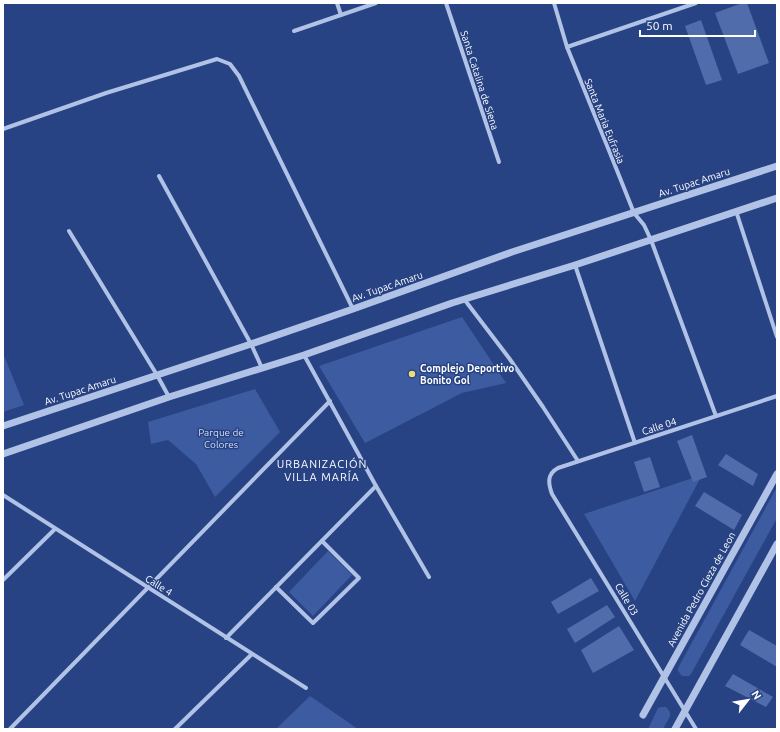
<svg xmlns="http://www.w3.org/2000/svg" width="780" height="732" viewBox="0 0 780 732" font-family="Ubuntu,sans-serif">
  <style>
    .green { fill: #3c5ba0 }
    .building { fill: #506cab }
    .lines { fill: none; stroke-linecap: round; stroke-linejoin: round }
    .minor { stroke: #b1c2e7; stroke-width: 4 }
    .tertiary { stroke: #b1c2e7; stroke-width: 7 }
    .poi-dot { fill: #efdd77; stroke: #284384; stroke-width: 1.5 }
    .labels { text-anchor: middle; stroke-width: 3; stroke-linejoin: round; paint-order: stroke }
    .street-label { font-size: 10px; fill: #fff; stroke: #284384 }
    .poi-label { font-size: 10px; font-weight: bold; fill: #fff; stroke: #284384; text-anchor: start }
    .park-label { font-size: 10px; fill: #d5dff6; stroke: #284384 }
    .neighbourhood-label { font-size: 11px; letter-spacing: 1px; fill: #fff; stroke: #284384 }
  </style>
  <rect width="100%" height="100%" fill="#284384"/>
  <g class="green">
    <path d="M462,317L506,383L462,393L365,443L319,366Z"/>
    <path d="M3,353L24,405L3,412Z"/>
    <path d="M255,389L280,432L215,497L196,464L168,440L151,444L148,422Z"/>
    <path d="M702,475L635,601L584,514Z"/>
    <path d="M777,487V518L691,674L689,676H682L678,671V668Z"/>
    <path d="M328,551L352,575L313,616L289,592Z"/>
    <path d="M310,696L358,729H276Z"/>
    <path d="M661,707H666L670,712V716L663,729H648L658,708Z"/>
  </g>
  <g class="building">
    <path d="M742,3H747L769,63L738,74L715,13Z"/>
    <path d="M701,20L722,80L706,85L685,26Z"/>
    <path d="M692,435L707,477L693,482L677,441Z"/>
    <path d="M726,454L758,474L753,486L718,465Z"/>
    <path d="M650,457L660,487L644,492L634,462Z"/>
    <path d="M704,492L742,515L734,530L695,506Z"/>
    <path d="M591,578L599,591L558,614L551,602Z"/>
    <path d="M607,605L615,617L575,643L567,629Z"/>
    <path d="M619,626L634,650L593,673L581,650Z"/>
    <path d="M749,630L777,646V667L740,645Z"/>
    <path d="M733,674L773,697L766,707L725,686Z"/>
  </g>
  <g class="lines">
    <g class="minor">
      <path d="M337,3L341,15"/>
      <path d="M446,3L499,162"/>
      <path d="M554,3L567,47L610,153L634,213L644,225L651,240L716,416"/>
      <path d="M294,31L376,3"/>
      <path d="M567,47L696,3"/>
      <path d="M3,129L106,93L217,59L230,64L239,76L353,309"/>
      <path d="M159,176L251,344L262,368"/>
      <path d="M736,211L777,337"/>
      <path d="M69,231L157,375L169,397"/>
      <path d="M575,265L635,443"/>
      <path d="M464,299L509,358L543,407L578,461"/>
      <path d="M304,355L376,486L429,577"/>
      <path d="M3,495L306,688"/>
      <path d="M3,580L55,529"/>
      <path d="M276,587L313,623L359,578L322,541"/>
      <path d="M226,638L376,486"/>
      <path d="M10,729L330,401"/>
      <path d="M175,729L252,654"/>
      <path d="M696,729L552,494C548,483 547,474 558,468L777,396"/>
    </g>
    <g class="tertiary">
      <path d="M3,426L251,344L353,309L512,252L777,166"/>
      <path d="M3,454L169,397L304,355L452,303L575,265L777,198"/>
      <path d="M643,715L777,474"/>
      <path d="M675,729L777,544"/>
    </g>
  </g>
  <circle class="poi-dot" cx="412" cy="374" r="4"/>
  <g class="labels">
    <g class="street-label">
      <text transform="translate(480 80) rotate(72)" y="4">Santa Catalina de Siena</text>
      <text transform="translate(605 121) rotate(68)" y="4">Santa Maria Eufrasia</text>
      <text transform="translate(694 182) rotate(-18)" y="4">Av. Tupac Amaru</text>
      <text transform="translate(387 286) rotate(-19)" y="4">Av. Tupac Amaru</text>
      <text transform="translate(80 390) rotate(-18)" y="4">Av. Tupac Amaru</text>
      <text transform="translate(659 426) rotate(-18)" y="4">Calle 04</text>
      <text transform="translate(159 585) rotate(32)" y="4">Calle 4</text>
      <text transform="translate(701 589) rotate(-61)" y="4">Avenida Pedro Cieza de Leon</text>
      <text transform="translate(627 599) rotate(59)" y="4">Calle 03</text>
    </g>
    <g class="poi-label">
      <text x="420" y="372">Complejo Deportivo<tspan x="420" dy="12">Bonito Gol</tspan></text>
    </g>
    <g class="park-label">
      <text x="221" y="436">Parque de<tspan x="221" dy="12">Colores</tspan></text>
    </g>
    <g class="neighbourhood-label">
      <text x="322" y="468">URBANIZACIÓN<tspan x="322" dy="13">VILLA MARÍA</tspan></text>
    </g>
  </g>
  <rect width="780" height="732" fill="none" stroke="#ffffff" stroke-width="8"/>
  <g transform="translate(748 700) rotate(59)" stroke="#284384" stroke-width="3" paint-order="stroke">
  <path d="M0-3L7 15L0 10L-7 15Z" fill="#ffffff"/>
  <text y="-6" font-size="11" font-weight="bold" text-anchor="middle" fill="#ffffff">N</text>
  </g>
  <path d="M640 30v6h115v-6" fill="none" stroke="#ffffff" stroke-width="2"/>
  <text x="646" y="30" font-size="12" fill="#ffffff" stroke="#284384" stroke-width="3" paint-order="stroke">50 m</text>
</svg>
